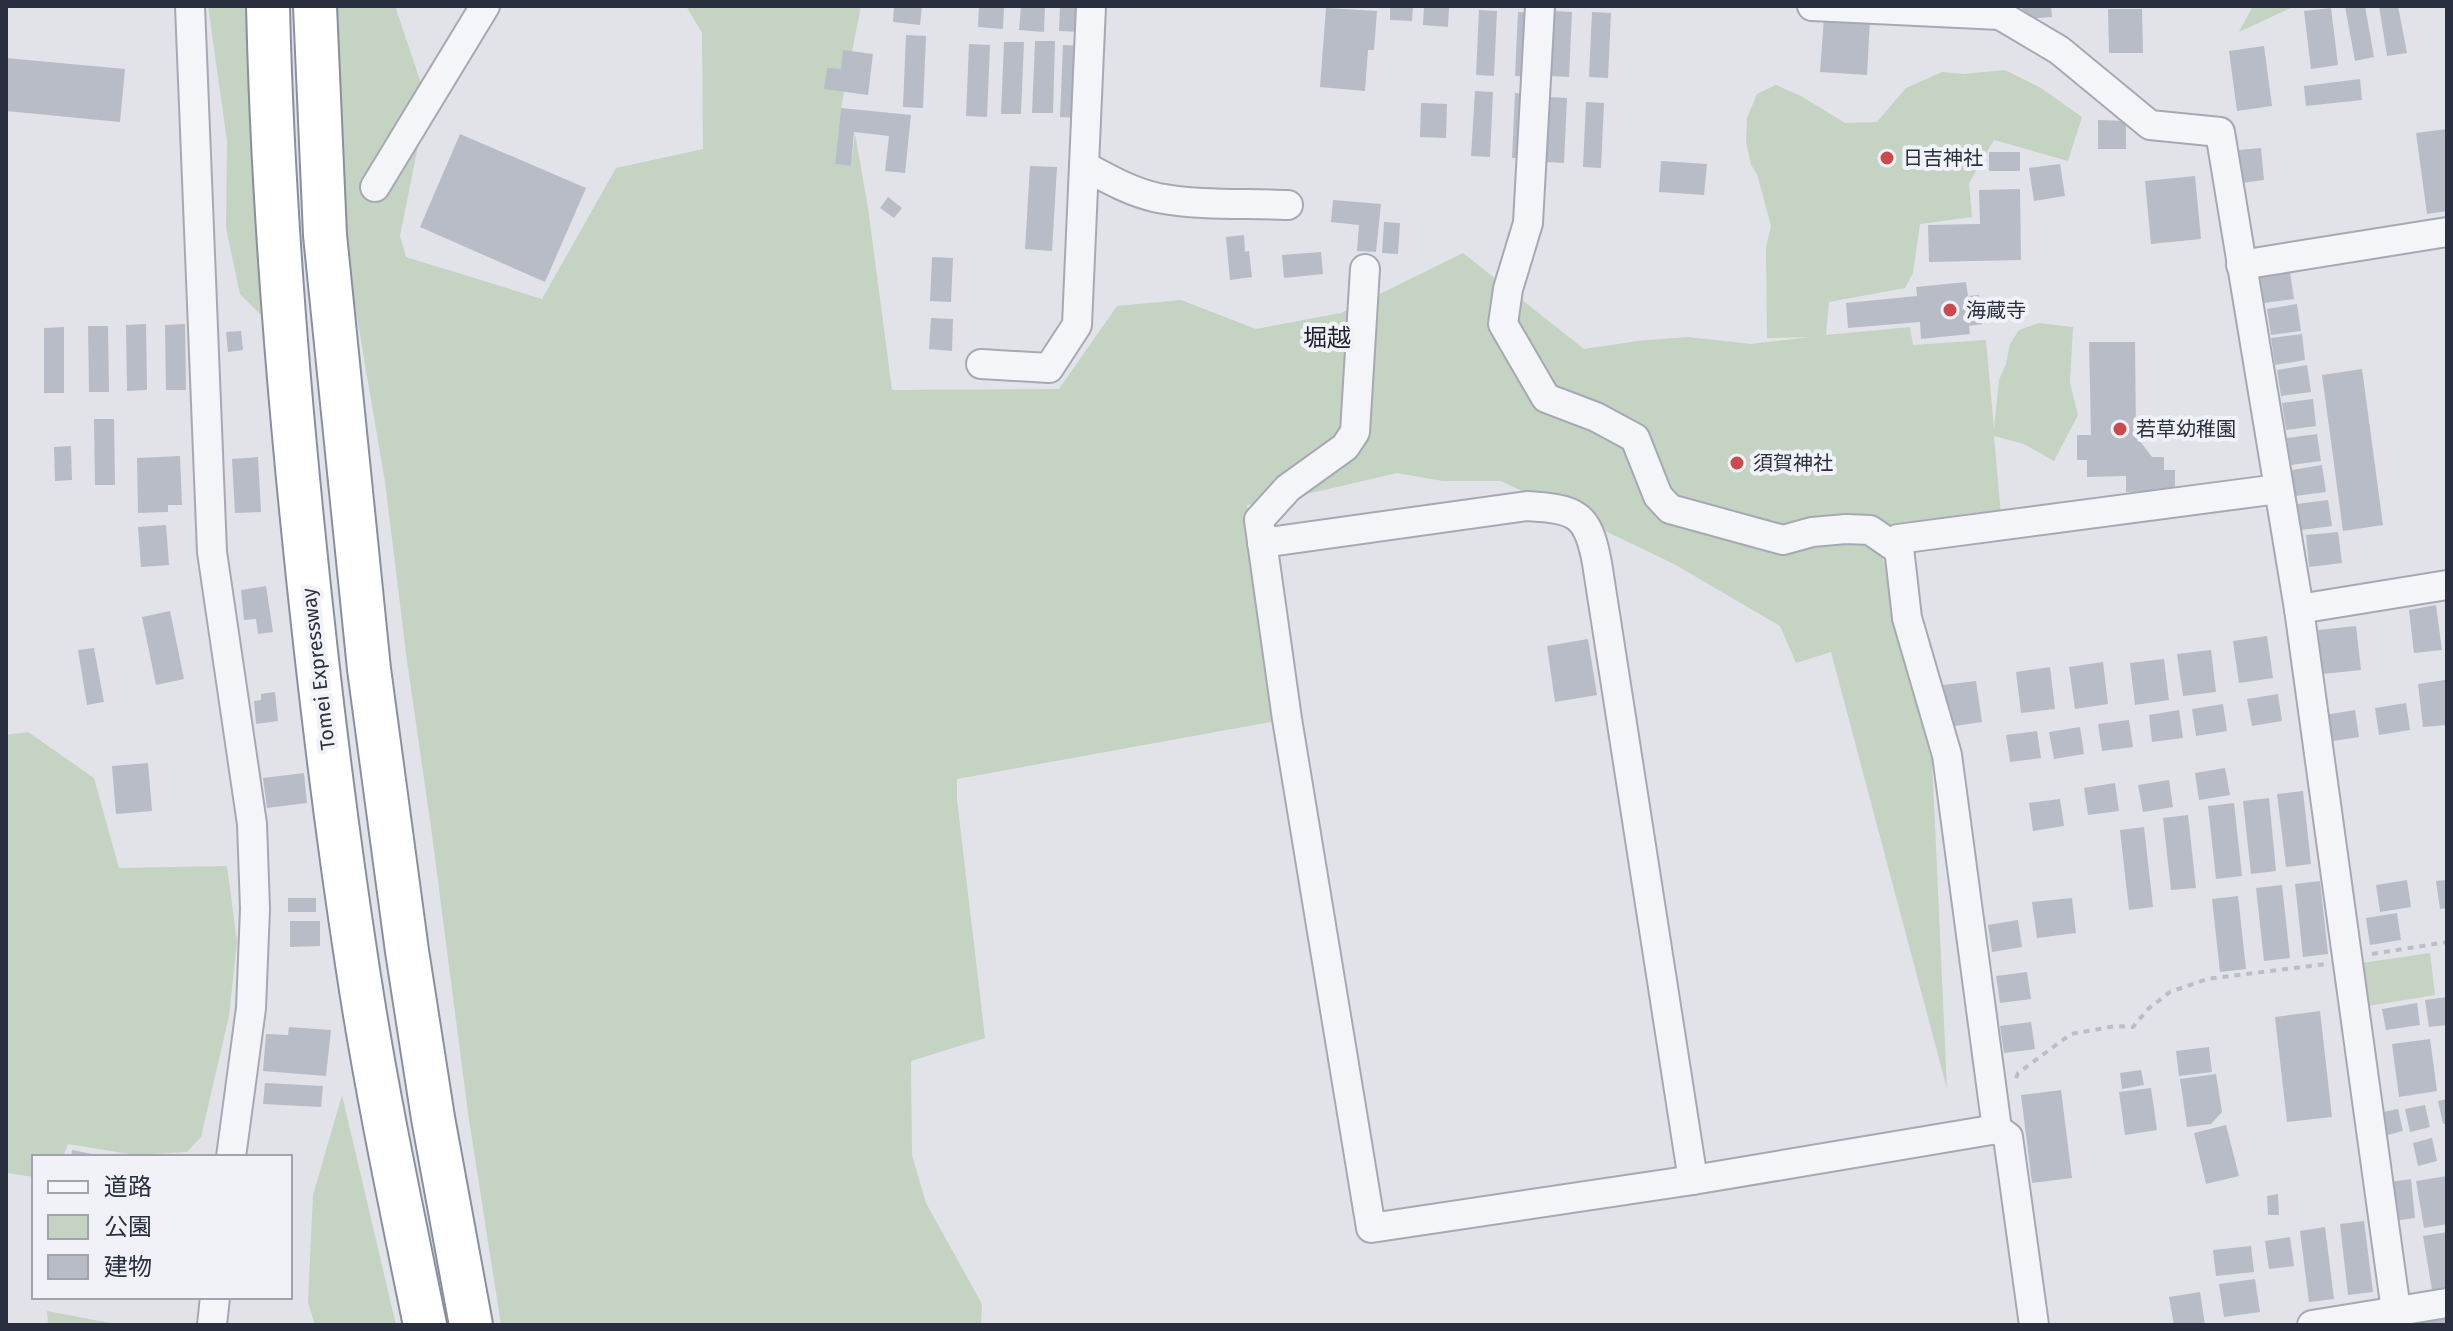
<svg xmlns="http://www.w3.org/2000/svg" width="2453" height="1331" viewBox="0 0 2453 1331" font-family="'Fira Sans','Noto Sans JP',sans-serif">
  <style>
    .green { fill: #c4d3c2 }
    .building { fill: #b8bcc6 }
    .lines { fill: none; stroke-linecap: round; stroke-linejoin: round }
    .minor-casing { stroke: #a6a9b3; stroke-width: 32 }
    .highway-casing { stroke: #898f9f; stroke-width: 46 }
    .path { stroke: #bbbec4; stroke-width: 4; stroke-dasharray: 6 6; stroke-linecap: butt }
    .minor { stroke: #f4f5f8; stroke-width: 28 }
    .highway { stroke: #fff; stroke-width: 42 }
    .poi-dot { fill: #ca4a4d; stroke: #f1f2f7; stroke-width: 3 }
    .labels { text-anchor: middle; stroke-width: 8; stroke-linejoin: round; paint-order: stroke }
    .poi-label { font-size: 20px; fill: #2a2f40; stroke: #f1f2f7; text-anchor: start }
    .street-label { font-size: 20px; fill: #2a2f40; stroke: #f1f2f7 }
    .quarter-label { font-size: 24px; fill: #1c2031; stroke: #f1f2f7 }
  </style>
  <rect width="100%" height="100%" fill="#e1e3e9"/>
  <g class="green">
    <path d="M208,6H249L254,192L261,315L240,294L226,228L227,141Z"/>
    <path d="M337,6H395L427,101L400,236L406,257L542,299L616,168L703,149L702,33L686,6H861L841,108L835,164L851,166L855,133L868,208L892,390L1059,389L1117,306L1181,300L1256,329L1341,313L1463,253L1584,349L1637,341L1688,337L1751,344L1810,337L1767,338L1766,247L1771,226L1757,174L1751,165L1746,141L1747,118L1757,94L1776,85L1801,96L1845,123L1877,122L1906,88L1942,72L1963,74L2005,70L2041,88L2082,117L2068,161L1994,140L1969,183L1972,217L1920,224L1913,273L1905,288L1829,302L1826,335L1910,327L1913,345L1986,340L1994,429L1999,380L2006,364L2010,344L2019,330L2039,323L2073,327L2070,383L2078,415L2054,461L2024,444L1994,436L2001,516L1880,552L1907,618L1929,693L1947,1089L1831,652L1796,663L1780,626L1674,564L1501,481H1443L1397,473L1277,501L1247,505L1287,719L957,779V800L985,1038L911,1061L912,1155L926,1203L982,1304L981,1325H501L468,1113L431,827L407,661L385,482L343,235Z"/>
    <path d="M2253,6H2295L2239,32Z"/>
    <path d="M28,732L94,778L119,868L227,866L237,942L229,1016L201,1137L187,1152L135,1155L68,1144L63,1157H34V1177L6,1173V735Z"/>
    <path d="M2430,953L2435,995L2368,1006L2362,963Z"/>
    <path d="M342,1095L396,1325H315L308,1302L313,1195Z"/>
    <path d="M47,1311L121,1325H48Z"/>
  </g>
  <g class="building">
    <path d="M894,6H922L920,25L893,22Z"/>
    <path d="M979,6H1004L1003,29L978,27Z"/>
    <path d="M1021,6H1045L1044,32L1019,30Z"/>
    <path d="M1060,6H1085L1083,32L1059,31Z"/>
    <path d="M1390,6H1413L1412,21L1390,20Z"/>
    <path d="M1424,6H1449L1448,27L1423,25Z"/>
    <path d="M2022,6H2051L2052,17L2023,19Z"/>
    <path d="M2345,6H2365L2374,57L2355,61Z"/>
    <path d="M2379,6H2398L2407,53L2387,56Z"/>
    <path d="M1326,8L1377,11L1374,50H1368L1365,91L1320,87Z"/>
    <path d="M2331,8L2338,65L2311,69L2304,11Z"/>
    <path d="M2108,9H2142L2143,53H2109Z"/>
    <path d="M1479,10L1497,11L1494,76L1476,75Z"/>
    <path d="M1554,11L1572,12L1569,77L1550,76Z"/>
    <path d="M1518,12L1537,13L1534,77L1515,76Z"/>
    <path d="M1592,12L1611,13L1608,78L1589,77Z"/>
    <path d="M1824,17L1870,20L1867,75L1820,72Z"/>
    <path d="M906,35L926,36L923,108L903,107Z"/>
    <path d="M1035,41H1055L1053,113H1032Z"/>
    <path d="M1004,42H1024L1021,114H1001Z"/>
    <path d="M969,44L990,45L987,117L966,116Z"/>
    <path d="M1063,45L1083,46L1081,118L1060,117Z"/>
    <path d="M2264,46L2272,106L2237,111L2229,51Z"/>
    <path d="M843,50L873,54L868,95L824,89L827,68L841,69Z"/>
    <path d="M6,58L125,69L120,122L6,111Z"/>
    <path d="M2360,79L2362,100L2306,106L2304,86Z"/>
    <path d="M1475,91L1493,92L1490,157L1471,156Z"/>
    <path d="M1515,93L1533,94L1530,159L1512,158Z"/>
    <path d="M1549,97L1567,98L1564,163L1546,162Z"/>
    <path d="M1586,102L1604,103L1601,168L1583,167Z"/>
    <path d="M1421,103L1447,104L1446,138L1420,137Z"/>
    <path d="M841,108L911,115L905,173L885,171L889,136L854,132L851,166L835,164Z"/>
    <path d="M2098,120L2126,121V149H2098Z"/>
    <path d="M2447,129V211L2427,214L2416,133Z"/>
    <path d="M460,134L586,188L545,282L420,227Z"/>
    <path d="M2261,148L2264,180L2242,183L2238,150Z"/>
    <rect x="1989" y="152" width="31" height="19"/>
    <path d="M1661,161L1707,164L1704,195L1659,192Z"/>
    <path d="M2060,164L2065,196L2034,201L2029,168Z"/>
    <path d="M1030,166L1057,167L1052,251L1025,249Z"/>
    <path d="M2195,176L2201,239L2151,244L2145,181Z"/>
    <path d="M2020,189L2021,260L1929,262L1928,225L1980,224L1979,190Z"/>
    <path d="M888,197L902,208L894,218L880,208Z"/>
    <path d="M1333,200L1381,204L1376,252L1357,251L1359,225L1331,222Z"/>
    <path d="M1384,222L1400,223L1398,254L1382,253Z"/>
    <path d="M1244,235L1245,252L1249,251L1252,277L1230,280L1226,237Z"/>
    <path d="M1321,252L1323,274L1284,278L1282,255Z"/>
    <path d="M932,257L953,258L951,302L930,301Z"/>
    <path d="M2290,272L2294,299L2264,303L2260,277Z"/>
    <path d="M1966,282L1968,296L1979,295L1982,324L1969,326L1970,334L1921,339L1920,322L1848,328L1846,303L1917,296L1916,287Z"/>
    <path d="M2297,304L2301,331L2271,335L2267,309Z"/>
    <path d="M931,318L953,319L952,351L929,349Z"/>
    <path d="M146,324L147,390L127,391L126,325Z"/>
    <path d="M185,324L186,390H166L165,325Z"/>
    <path d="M88,326H108L109,392H89Z"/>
    <path d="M64,327V393H44V328Z"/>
    <path d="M241,331L243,350L228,352L226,332Z"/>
    <path d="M2302,334L2305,360L2275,365L2271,338Z"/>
    <path d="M2089,342H2135L2136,436L2152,457H2164V470H2175V491L2126,492V476L2087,477V460H2077V435H2091Z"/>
    <path d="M2307,365L2311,392L2281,396L2277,370Z"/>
    <path d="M2362,369L2383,525L2343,531L2322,375Z"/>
    <path d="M2313,399L2316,426L2286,430L2282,403Z"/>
    <path d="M94,419H114L115,485H95Z"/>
    <path d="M2317,434L2321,461L2291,465L2287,438Z"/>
    <path d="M71,446L72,480L55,481L54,447Z"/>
    <path d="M180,456L182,505H168V512L138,513L137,458Z"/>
    <path d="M258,457L261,512L235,513L232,459Z"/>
    <path d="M2322,465L2326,492L2295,496L2292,470Z"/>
    <path d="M2328,500L2332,526L2301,530L2297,504Z"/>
    <path d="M166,525L169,565L141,567L138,527Z"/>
    <path d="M2338,532L2342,563L2309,567L2306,535Z"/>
    <path d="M266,586L273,632L258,634L256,619L244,620L241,590Z"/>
    <path d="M2436,605L2442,650L2414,653L2409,610Z"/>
    <path d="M170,611L184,679L156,685L142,617Z"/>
    <path d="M2356,626L2361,670L2323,674L2318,630Z"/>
    <path d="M2267,636L2273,678L2239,683L2233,641Z"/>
    <path d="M1588,639L1597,695L1555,702L1547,646Z"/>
    <path d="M94,648L104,702L87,705L78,650Z"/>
    <path d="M2211,650L2216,692L2183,696L2177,654Z"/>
    <path d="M2164,659L2169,700L2135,705L2130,663Z"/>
    <path d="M2103,662L2108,704L2075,709L2069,667Z"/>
    <path d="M2050,667L2055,709L2021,713L2016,672Z"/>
    <path d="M2445,680L2447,725L2423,727L2418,684Z"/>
    <path d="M1976,681L1982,722L1948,727L1943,685Z"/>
    <path d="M275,692L278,721L256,724L254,701L261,700V694Z"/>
    <path d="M2278,694L2282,721L2252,726L2247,699Z"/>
    <path d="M2406,703L2410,730L2379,735L2375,708Z"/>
    <path d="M2223,704L2227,731L2196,736L2192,709Z"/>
    <path d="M2179,710L2183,738L2152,742L2149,715Z"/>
    <path d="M2355,710L2359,737L2328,742L2324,715Z"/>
    <path d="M2129,720L2133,747L2102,751L2098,724Z"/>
    <path d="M2080,727L2084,754L2054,759L2049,732Z"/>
    <path d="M2037,731L2041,758L2010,762L2006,735Z"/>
    <path d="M148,763L152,811L116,814L112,766Z"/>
    <path d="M2225,768L2230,795L2199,800L2195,773Z"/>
    <path d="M304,773L307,803L267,808L263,778Z"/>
    <path d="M2169,780L2173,807L2143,812L2138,785Z"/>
    <path d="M2115,783L2119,811L2088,815L2084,788Z"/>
    <path d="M2303,791L2311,864L2286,867L2277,794Z"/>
    <path d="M2269,798L2276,871L2251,874L2243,801Z"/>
    <path d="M2060,799L2064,826L2033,831L2029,803Z"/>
    <path d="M2234,803L2242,876L2216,879L2208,806Z"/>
    <path d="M2188,815L2196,888L2171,890L2163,818Z"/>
    <path d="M2144,827L2153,907L2129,910L2120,830Z"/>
    <path d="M2407,880L2411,907L2380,912L2376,885Z"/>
    <path d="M2447,880V908L2440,909L2436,881Z"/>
    <path d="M2320,881L2328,954L2303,957L2295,884Z"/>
    <path d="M2282,885L2290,958L2264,961L2256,888Z"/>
    <path d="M2238,896L2246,969L2220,972L2212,899Z"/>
    <rect x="288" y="898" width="28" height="14"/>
    <path d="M2072,898L2076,933L2037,938L2032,902Z"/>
    <path d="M2397,913L2401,940L2370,945L2366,918Z"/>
    <path d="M2018,920L2022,947L1992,952L1988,925Z"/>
    <path d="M290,921H320V946L290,947Z"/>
    <path d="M2027,972L2031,999L2000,1003L1996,976Z"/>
    <path d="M2447,997V1025L2429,1027L2425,1000Z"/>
    <path d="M2417,1003L2420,1025L2386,1030L2382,1009Z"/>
    <path d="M2320,1011L2332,1117L2287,1122L2275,1017Z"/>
    <path d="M2031,1022L2035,1049L2004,1053L2000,1026Z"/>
    <path d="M289,1027L331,1030L326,1076L263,1071L266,1034L288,1035Z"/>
    <path d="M2430,1039L2437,1091L2399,1097L2392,1044Z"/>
    <path d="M2209,1047L2212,1072L2179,1076L2176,1051Z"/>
    <path d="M2141,1070L2144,1085L2122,1089L2120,1073Z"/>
    <path d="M2216,1074L2222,1112L2211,1124L2187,1127L2180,1079Z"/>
    <path d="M265,1083L323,1086L321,1107L263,1104Z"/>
    <path d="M2151,1088L2157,1130L2125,1135L2119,1092Z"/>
    <path d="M2061,1090L2072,1178L2032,1183L2021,1095Z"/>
    <path d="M2447,1099V1123L2443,1124L2438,1101Z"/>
    <path d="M2425,1105L2430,1127L2410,1132L2405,1109Z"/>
    <path d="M2398,1109L2403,1131L2384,1136L2379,1113Z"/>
    <path d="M2226,1125L2239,1176L2206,1184L2194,1133Z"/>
    <path d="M2432,1138L2437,1161L2418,1166L2413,1143Z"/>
    <path d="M72,1150L102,1156V1157H71Z"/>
    <path d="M2447,1176V1224L2424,1228L2416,1181Z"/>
    <path d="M2411,1179L2415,1218L2393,1221L2389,1182Z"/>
    <path d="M2278,1194L2279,1215H2268L2267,1196Z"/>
    <path d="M2364,1221L2373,1292L2348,1295L2340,1224Z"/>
    <path d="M2325,1227L2334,1299L2309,1302L2300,1231Z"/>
    <path d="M2447,1232V1288L2432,1290L2423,1236Z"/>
    <path d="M2290,1237L2294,1266L2269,1269L2265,1241Z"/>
    <path d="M2251,1246L2254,1272L2216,1276L2213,1250Z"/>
    <path d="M2255,1279L2260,1312L2224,1317L2219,1284Z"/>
    <path d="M2200,1292L2205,1325H2174L2169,1297Z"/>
    <path d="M2447,1311V1325H2411L2410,1316Z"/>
  </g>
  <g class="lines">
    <g class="minor-casing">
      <g id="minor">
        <path d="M190,6L212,552L252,824L255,909L251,1008L231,1157"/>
        <path d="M1540,6L1528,223L1508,289L1503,324L1546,398L1596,417L1635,438L1658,496L1670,509L1783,540L1812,532L1846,529L1870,530L1899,550"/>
        <path d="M1812,6L2000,15"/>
        <path d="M1990,6L2000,15L2059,50L2150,125L2220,132L2299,609L2398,1325"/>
        <path d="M1084,166C1108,179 1131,192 1158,198C1200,206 1246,203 1288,205"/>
        <path d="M375,187L485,6"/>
        <path d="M2241,265L2447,232"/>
        <path d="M1365,269L1355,432L1345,447L1288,488L1259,520L1287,719L1371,1228L1693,1180L1997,1129"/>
        <path d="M981,364L1049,368L1077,325L1091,6"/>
        <path d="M1262,543L1527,506C1576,509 1588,513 1597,563L1693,1180"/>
        <path d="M2299,609L2447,585"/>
        <path d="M212,1325L215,1297"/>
        <path d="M2034,1325L2008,1137L1997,1129L1947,755L1907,618L1898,539L2278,489"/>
        <path d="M2312,1325L2447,1303"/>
      </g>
    </g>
    <g class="highway-casing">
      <g id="highway">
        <path d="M268,6C272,178 285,349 302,519C317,670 335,821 358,970C376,1089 401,1207 425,1325"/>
        <path d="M315,6L325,235L369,669L407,951L433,1118L471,1325"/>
      </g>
    </g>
    <g class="path">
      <path d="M2372,954L2447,942"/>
      <path d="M2016,1078L2018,1073L2071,1034L2116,1026L2133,1027L2148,1009L2170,992L2207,979L2325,964"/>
    </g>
    <use href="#minor" class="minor"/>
    <use href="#highway" class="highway"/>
  </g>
  <g class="poi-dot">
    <circle cx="1887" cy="158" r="8"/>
    <circle cx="1950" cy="310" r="8"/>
    <circle cx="2120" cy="429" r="8"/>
    <circle cx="1737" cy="463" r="8"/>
  </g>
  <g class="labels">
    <g class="poi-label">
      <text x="1903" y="165">日吉神社</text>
      <text x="1966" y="317">海蔵寺</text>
      <text x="2136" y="436">若草幼稚園</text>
      <text x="1753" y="470">須賀神社</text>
    </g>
    <g class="street-label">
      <text transform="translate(318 669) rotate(-97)" y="7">Tomei Expressway</text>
    </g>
    <g class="quarter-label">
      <text x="1327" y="346">堀越</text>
    </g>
  </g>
  <rect width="2453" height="1331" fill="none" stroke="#2a2f40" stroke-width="16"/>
  <rect x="32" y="1155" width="260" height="144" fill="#f1f2f7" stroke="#a1a4ae" stroke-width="2"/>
  <rect x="48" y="1181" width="40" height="12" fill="#f4f5f8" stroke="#a1a4ae" stroke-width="2"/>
  <text x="104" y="1195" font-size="24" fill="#2a2f40">道路</text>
  <rect x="48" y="1215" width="40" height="24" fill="#c4d3c2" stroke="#a1a4ae" stroke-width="2"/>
  <text x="104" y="1235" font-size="24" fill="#2a2f40">公園</text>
  <rect x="48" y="1255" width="40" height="24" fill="#b8bcc6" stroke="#a1a4ae" stroke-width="2"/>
  <text x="104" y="1275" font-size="24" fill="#2a2f40">建物</text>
</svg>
